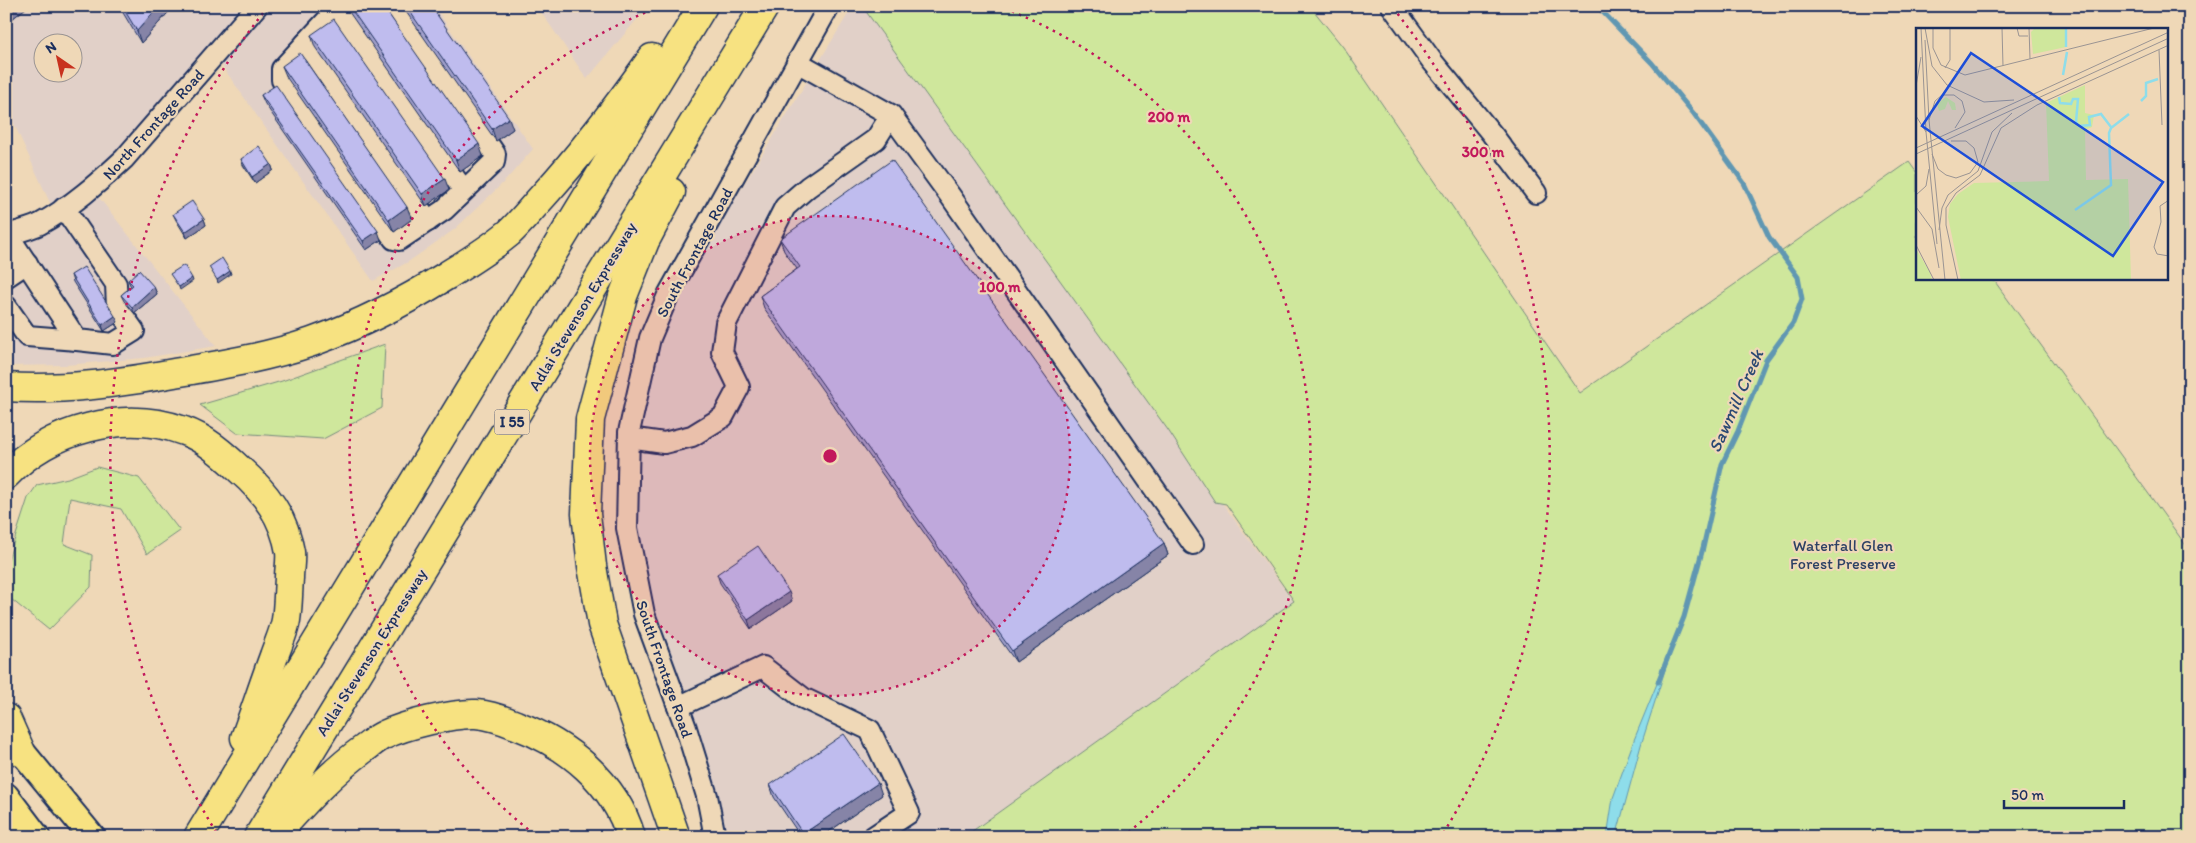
<svg xmlns="http://www.w3.org/2000/svg" width="2196" height="843" viewBox="0 0 2196 843" font-family="Itim,sans-serif">
  <style>
    .built { fill: #e1d0c8; fill-rule: evenodd }
    .green { fill: #cfe79c; stroke: #758b7d }
    .water { fill: #8eddea; stroke: #6097b2 }
    .lines { fill: none; stroke-linecap: round; stroke-linejoin: round }
    .stream { stroke: #6097b2; stroke-width: 5 }
    .minor-casing { stroke: #1b2f5e; stroke-width: 24 }
    .major-casing { stroke: #1b2f5e; stroke-width: 29 }
    .highway-casing { stroke: #1b2f5e; stroke-width: 31 }
    .minor { stroke: #efd8b7; stroke-width: 20 }
    .major { stroke: #f7e281; stroke-width: 25 }
    .highway { stroke: #f7e281; stroke-width: 28 }
    .wall { fill: #a4a2cd; stroke: #1b2f5e }
    .shaded-wall { fill: #8684a7; stroke: #1b2f5e }
    .building { fill: #bfbcee; stroke: #1b2f5e }
    .ring { fill: none; stroke: #c2185b; stroke-width: 2.5; stroke-dasharray: 2.5 5 }
    .labels { text-anchor: middle; stroke-width: 4.5; stroke-linejoin: round; paint-order: stroke }
    .shield { fill: #efd8b7; stroke: #5b6279; stroke-width: 1 }
    .shield-label { font-size: 15px; font-weight: bold; fill: #1b2f5e }
    .street-label { font-size: 16px; fill: #1b2f5e; stroke: #efd8b7 }
    .park-label { font-size: 16px; fill: #2d4164; stroke: #efd8b7 }
    .water-label { font-size: 18px; font-style: italic; fill: #2c4973; stroke: #efd8b7 }
    .inset-river { fill: none; stroke: #8eddea; stroke-width: 2.5 }
    .inset-road { fill: none; stroke: #9a9493; stroke-width: 1 }
    .view { fill: #1d4ed8; fill-opacity: 0.15; stroke: #1d4ed8; stroke-width: 2.5 }
    .inset-edge { fill: none; stroke: #1b2f5e; stroke-width: 2.5 }
    .centre { fill: #c2185b; stroke: #efd8b7; stroke-width: 2.5 }
    .ring-label { font-size: 15px; text-anchor: middle; font-weight: bold; fill: #c2185b; stroke: #efd8b7; stroke-width: 4.5; stroke-linejoin: round; paint-order: stroke }
  </style>
  <rect width="100%" height="100%" fill="#efd8b7"/>
  <filter id="ink" filterUnits="userSpaceOnUse"><feTurbulence type="fractalNoise" baseFrequency=".02" numOctaves="2"/><feDisplacementMap in="SourceGraphic" scale="10" xChannelSelector="R" yChannelSelector="G"/><feConvolveMatrix kernelMatrix="1 2 1 2 8 2 1 2 1" color-interpolation-filters="sRGB"/></filter>
  <g filter="url(#ink)">
    <g class="built">
      <path d="M6,6H243L175,88L119,149L75,188L51,205L6,106ZM42,42H72V72H42Z"/>
      <path d="M272,6H434L533,149L506,180L455,229L408,262L373,281L220,63Z"/>
      <path d="M537,6H648L587,79Z"/>
      <path d="M853,6H862L1294,602L964,837H721L652,609L633,526L637,427L657,345L684,283Z"/>
      <path d="M97,195L216,346L144,358L66,365L6,366V248Z"/>
    </g>
    <g class="green">
      <path d="M862,6H1310L1343,47L1580,393L1909,162L1917,173V279H1993L2190,551V837H964L1294,601L1226,504L1215,502L1168,430Z"/>
      <path d="M385,344L382,408L323,439L237,433L200,405L282,381Z"/>
      <path d="M97,467L139,478L180,531L147,554L121,509L70,498L64,544L92,555L91,587L49,630L6,595V566L28,498L37,485L68,478Z"/>
    </g>
    <path class="water" d="M1674,642L1641,745L1616,837H1607L1613,798L1634,740Z"/>
    <g class="lines">
      <g class="stream">
        <path d="M1225,6L1237,8L1240,6"/>
        <path d="M1597,6L1652,63L1694,114L1744,183L1769,237L1798,277L1802,299L1793,323L1766,360L1738,431L1722,464L1703,548L1684,617L1658,682"/>
      </g>
      <g class="minor-casing">
        <g id="minor">
          <path d="M395,6L495,154L494,162L444,210L399,240L394,239L282,80V69L329,18L336,16L344,19L464,191"/>
          <path d="M1392,6L1432,61L1492,134L1536,193"/>
          <path d="M306,43L428,221"/>
          <path d="M891,115L951,197L1193,544"/>
          <path d="M6,235C17,232 30,229 40,224C71,207 98,183 124,159L257,6"/>
          <path d="M8,235L77,340L113,344L134,331L117,307L116,284L64,208"/>
          <path d="M6,277L27,263"/>
          <path d="M6,306L27,336L77,340"/>
          <path d="M629,438L664,443L692,436L723,417L739,387L722,352L726,323L785,207L808,187L876,139L891,115L797,62"/>
          <path d="M678,707L763,667L803,698L870,730L909,813L873,837"/>
          <path d="M715,837L707,796L686,728L644,614L627,528L629,432L650,338L669,293L829,6"/>
        </g>
      </g>
      <g class="major-casing">
        <g id="major">
          <path d="M9,736L92,837"/>
          <path d="M6,796L37,837"/>
        </g>
      </g>
      <g class="highway-casing">
        <g id="highway">
          <path d="M671,192L645,241L623,296L590,419L586,514L592,566L602,624L676,837"/>
          <path d="M6,387C62,391 119,383 174,373C220,365 268,357 312,342C359,325 403,303 446,276C467,263 490,249 509,233C521,222 532,208 543,196C582,153 618,106 652,58"/>
          <path d="M6,475C50,429 124,409 184,431C205,438 224,455 240,470C266,493 284,517 290,552C291,560 289,570 289,578C288,592 288,607 286,620C284,632 278,644 274,656C264,683 255,711 245,738"/>
          <path d="M6,718L21,752"/>
          <path d="M6,832L14,837"/>
          <path d="M198,837L703,6"/>
          <path d="M258,837L765,6"/>
          <path d="M273,837C302,805 330,773 365,748C371,744 377,738 384,735C405,725 453,713 476,714C489,715 504,720 516,725C567,744 615,782 631,837"/>
        </g>
      </g>
      <use href="#minor" class="minor"/>
      <use href="#major" class="major"/>
      <use href="#highway" class="highway"/>
    </g>
    <g class="wall">
      <path d="M6,6H26L27,7L12,19L6,12Z"/>
      <path d="M119,6H174L141,43Z"/>
      <path d="M347,6H383L483,156L460,172L349,12Z"/>
      <path d="M402,6H431L513,129L496,141Z"/>
      <path d="M311,35L449,190L426,206L315,47Z"/>
      <path d="M282,66L412,219L394,232L287,78Z"/>
      <path d="M261,95L381,240L366,250L265,104Z"/>
      <path d="M241,159L271,164L273,170L255,183L243,165Z"/>
      <path d="M173,214L204,219L206,225L187,238L176,220Z"/>
      <path d="M780,239L1164,543L1168,555L1016,662L764,308L760,296L797,269L784,251Z"/>
      <path d="M71,275L118,322L104,331L73,282Z"/>
      <path d="M128,280L154,287L157,294L134,313L124,301L121,295L131,287Z"/>
      <path d="M717,574L792,601L751,629L720,583Z"/>
      <path d="M770,785L882,795L821,837H801L774,797Z"/>
    </g>
    <g class="shaded-wall">
      <path d="M18,6H26L27,7L12,19L9,13Z"/>
      <path d="M159,6H174L141,43L137,31Z"/>
      <path d="M9,38L11,44L6,48V40Z"/>
      <path d="M509,118L513,129L496,141L492,129Z"/>
      <path d="M479,144L483,156L460,172L456,160Z"/>
      <path d="M271,164L273,170L255,183L252,177Z"/>
      <path d="M445,179L449,190L426,206L422,194Z"/>
      <path d="M407,207L412,219L394,232L389,220Z"/>
      <path d="M204,219L206,225L187,238L185,232Z"/>
      <path d="M378,231L381,240L366,250L363,241Z"/>
      <path d="M230,271L231,274L218,283L217,280Z"/>
      <path d="M192,278L193,281L180,290L179,287Z"/>
      <path d="M154,287L157,294L134,313L132,307Z"/>
      <path d="M115,316L118,322L104,331L102,325Z"/>
      <path d="M1164,543L1168,555L1016,662L1012,651Z"/>
      <path d="M789,592L792,601L751,629L748,620Z"/>
      <path d="M878,783L882,795L821,837H804L803,834Z"/>
    </g>
    <g class="building">
      <path d="M6,6H18L9,13L6,8Z"/>
      <path d="M122,6H159L137,31Z"/>
      <path d="M349,6H383L479,144L456,160Z"/>
      <path d="M406,6H431L509,118L492,129Z"/>
      <path d="M334,19L445,179L422,194L311,35Z"/>
      <path d="M6,34L9,38L6,40Z"/>
      <path d="M300,53L407,207L389,220L282,66Z"/>
      <path d="M276,85L378,231L363,241L261,95Z"/>
      <path d="M259,146L271,164L252,177L241,159Z"/>
      <path d="M892,160L1164,543L1012,651L760,296L800,267L780,239Z"/>
      <path d="M192,201L204,219L185,232L173,214Z"/>
      <path d="M222,258L230,271L217,280L209,267Z"/>
      <path d="M184,265L192,278L179,287L170,274Z"/>
      <path d="M84,267L115,316L102,325L71,275Z"/>
      <path d="M139,270L154,287L132,307L121,295L133,285L128,280Z"/>
      <path d="M758,546L789,592L748,620L717,574Z"/>
      <path d="M844,734L878,783L803,834L770,785Z"/>
    </g>
  </g>
  <circle cx="830" cy="456" r="240" fill="#c2185b" fill-opacity=".12"/>
  <g class="ring">
    <circle cx="830" cy="456" r="240"/>
    <path d="M534 834A480 480 0 0 1 662 6M998 6A480 480 0 0 1 1126 834"/>
    <path d="M216 832A720 720 0 0 1 267 8M1393 8A720 720 0 0 1 1444 832"/>
  </g>
  <g class="labels">
    <rect class="shield" x="494.5" y="409.5" width="35" height="25" rx="4"/>
    <g class="shield-label">
      <text x="512" y="427">I 55</text>
    </g>
    <g class="street-label">
      <text transform="translate(153 124) rotate(-48)" y="6">North Frontage Road</text>
      <text transform="translate(694 252) rotate(-62)" y="6">South Frontage Road</text>
      <text transform="translate(582 306) rotate(-59)" y="6">Adlai Stevenson Expressway</text>
      <text transform="translate(371 652) rotate(-58)" y="6">Adlai Stevenson Expressway</text>
      <text transform="translate(665 669) rotate(71)" y="6">South Frontage Road</text>
    </g>
    <g class="park-label">
      <text x="1843" y="551">Waterfall Glen<tspan x="1843" dy="18">Forest Preserve</tspan></text>
    </g>
    <g class="water-label">
      <text transform="translate(1736 401) rotate(-66)" y="6">Sawmill Creek</text>
    </g>
  </g>
  <g transform="translate(1916 28)">
    <rect width="252" height="252" fill="#efd8b7"/>
    <path d="M129,0H150V19L117,26L115,4L118,1ZM169,57V85L178,87L176,99L169,102L170,152L212,151L215,252H45L32,189L34,176L42,166L58,155L133,153L130,75ZM30,69L39,75L40,82H36L32,73L29,81L23,83L21,76ZM0,221L14,244L16,252H0Z" fill="#cfe79c"/>
    <path class="inset-river" d="M150,19V0M147,47L151,24M143,69L144,75L155,76L157,71H162L160,94L163,98L174,97L173,89L185,86L195,99M225,73L230,68V55L242,51M159,182L195,157L193,105L195,100L213,86"/>
    <path class="inset-road" d="M5,0L10,104L21,216M9,0L16,38L31,57L68,74L98,72M17,0V20L25,37L49,47L238,0M86,0L87,38M101,0L103,8H112M113,0L114,31M9,12L13,92L29,252M243,22L246,97M29,40L34,32V0M0,58L5,29M0,88L10,104M13,92L19,73L26,67H38L46,73L49,84L39,100M0,120L253,4M0,126L253,10M16,126L22,141L30,147L40,150L54,145L62,134L58,120L50,113H35M0,167L10,158L13,141M253,172L244,178L245,194L238,219L241,226L253,228M0,179L16,201L23,240M23,202L26,180L32,167L62,143L76,104L96,85M0,217L18,252M42,252L30,197V180L40,165L64,147L85,100L121,77L253,17"/>
    <path class="view" d="M55,25L247,154L197,228L6,98Z"/>
    <rect width="252" height="252" class="inset-edge"/>
  </g>
  <circle cx="830" cy="456" r="8" class="centre"/>
  <g class="ring-label">
    <text x="1169" y="122">200 m</text>
    <text x="1483" y="157">300 m</text>
    <text x="1000" y="292">100 m</text>
  </g>
  <rect width="2196" height="843" fill="none" stroke="#efd8b7" stroke-width="25"/>
  <rect x="12" y="12" width="2171" height="818" fill="none" stroke="#1b2f5e" stroke-width="2" filter="url(#ink)"/>
  <g transform="translate(58 58) rotate(326)"><circle r="24" fill="#efd8b7" stroke="#9a9493"/>
  <path d="M0-4L9 19L0 12L-9 19Z" fill="#c8321e"/>
  <text y="-8" font-size="14" font-weight="bold" text-anchor="middle" fill="#1b2f5e">N</text>
  </g>
  <path d="M2004 800v8h120v-8" fill="none" stroke="#1b2f5e" stroke-width="2.5"/>
  <text x="2011" y="800" font-size="15" fill="#1b2f5e" stroke="#efd8b7" stroke-width="4" paint-order="stroke">50 m</text>
</svg>
